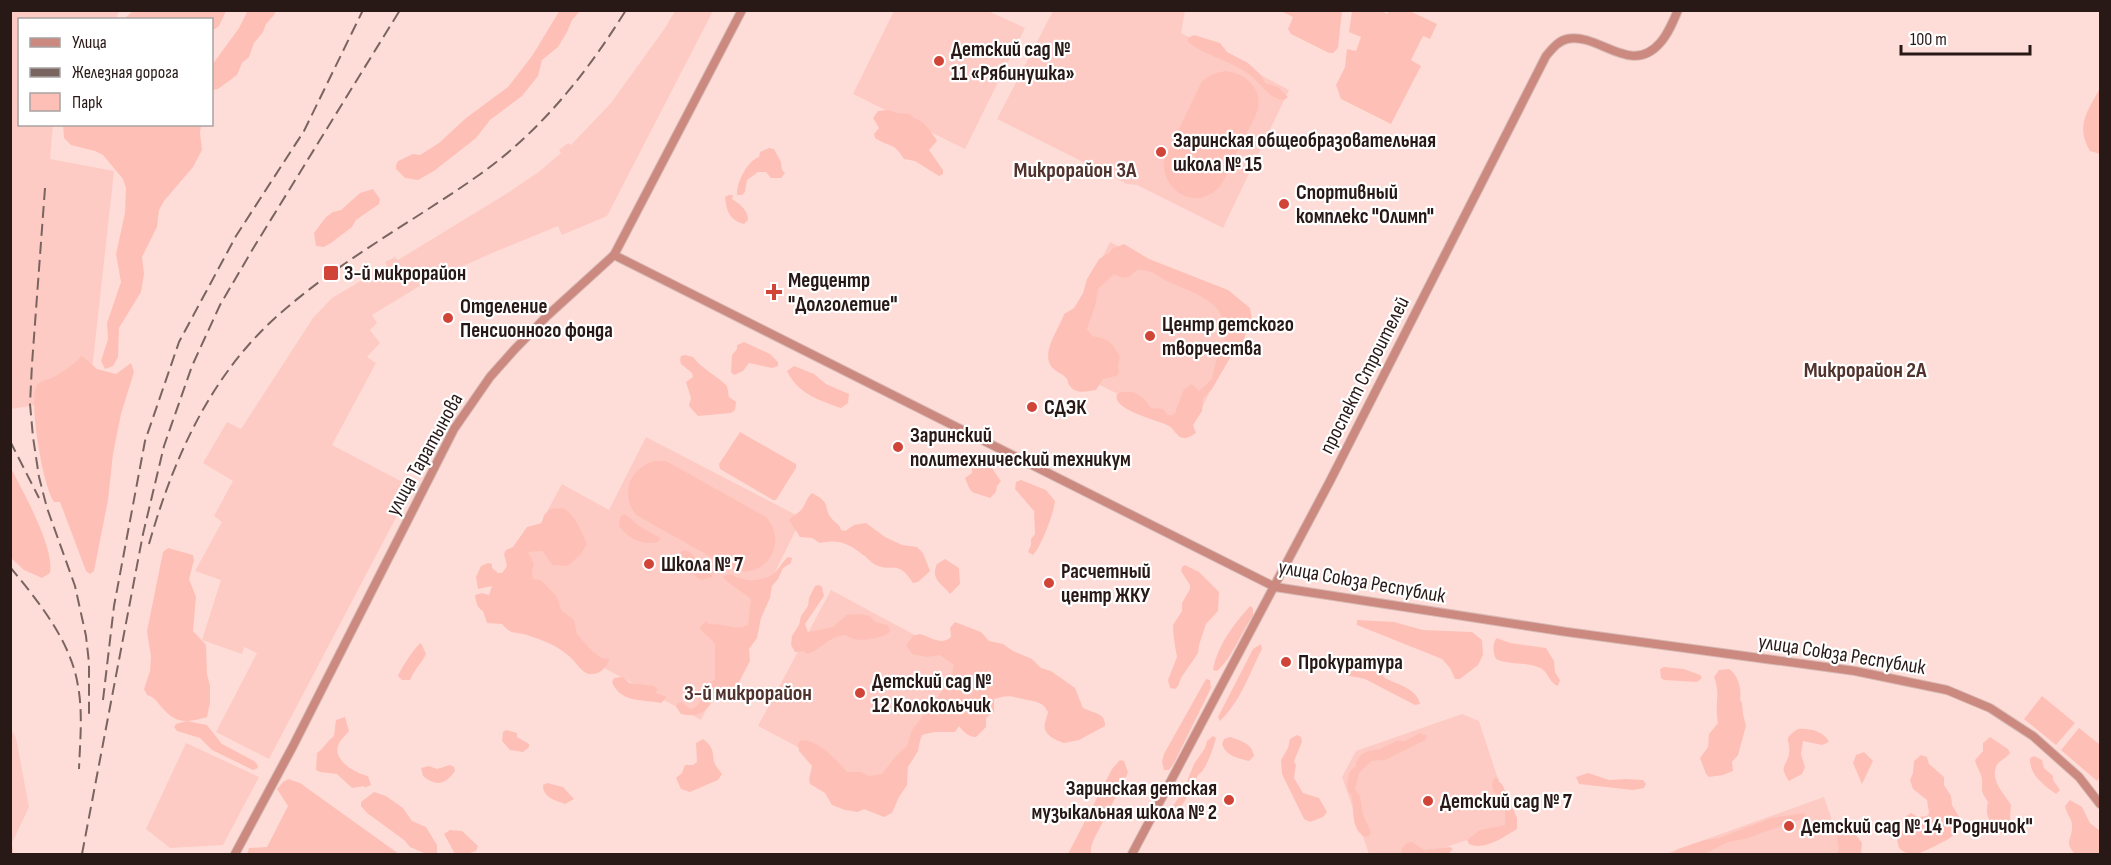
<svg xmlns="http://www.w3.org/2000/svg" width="2111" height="865" viewBox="0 0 2111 865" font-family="'Sofia Sans Condensed',sans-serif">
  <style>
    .built { fill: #fdcbc4 }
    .green { fill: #fec0b6 }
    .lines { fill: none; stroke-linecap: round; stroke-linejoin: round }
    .tertiary-casing { stroke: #d7bab5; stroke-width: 10 }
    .tertiary { stroke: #cc897f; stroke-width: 8 }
    .rail { stroke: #796460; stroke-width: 2; stroke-dasharray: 12 6; stroke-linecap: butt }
    .poi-dot { fill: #d14438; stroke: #fff; stroke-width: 2 }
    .labels { text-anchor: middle; stroke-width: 4.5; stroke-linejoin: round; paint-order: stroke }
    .poi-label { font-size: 21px; font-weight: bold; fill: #281917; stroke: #fff; text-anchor: start }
    .street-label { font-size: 21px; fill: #281917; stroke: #fff }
    .neighbourhood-label { font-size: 22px; font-weight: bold; fill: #51322d; stroke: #fff }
  </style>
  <rect width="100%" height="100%" fill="#feddd8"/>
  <g class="built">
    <path d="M11,11H119L116,19L20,20V124L53,125L50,159L114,171L89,397L11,409Z"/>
    <path d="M675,11H713L607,216L562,235L558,226L492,253L423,284L372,315L377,323L370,330L380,343L367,357L376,363L332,445L412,487L269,759L216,732L257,653L244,647L242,654L202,640L221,580L195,571L222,522L214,516L233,481L203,463L227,422L241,429L313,318L332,298L364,279L363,275L377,267L379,270L387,266L385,262L395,257L398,260L506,194L540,171L561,153L559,150L568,143L571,145L611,103L665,28Z"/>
    <path d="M894,11H988L1025,28L965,149L853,94Z"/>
    <path d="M1053,11H1185L1181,33L1289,90L1223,228L1137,185L1127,184L997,119Z"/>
    <path d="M1110,242L1250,311L1191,430L1051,361Z"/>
    <path d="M646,437L802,518L701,720L494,609L562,484L609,510Z"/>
    <path d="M831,590L963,661L890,796L758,726Z"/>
    <path d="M1462,714L1479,721L1513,825L1425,854H1369L1342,777L1356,751Z"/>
    <path d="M11,729L16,738L29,807L12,843L14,854H10Z"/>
    <path d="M186,743L259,777L223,845L170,848L146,829Z"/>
    <path d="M1824,797L1844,854H1665Z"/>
  </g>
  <g class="green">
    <path d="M134,10H226V11L219,26L212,31V20L124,19Z"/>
    <path d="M248,10L276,11L274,15L266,24L263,32L254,43L249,57L242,63L237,75L218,89L212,90V65L239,28Z"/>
    <path d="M560,10L580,11L572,20L567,32L558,47L542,60L538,76L522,96L490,120L476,138L434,171L418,180L405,178L396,169V165L398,161L413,154L420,155L439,143L466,118L508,87L532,56Z"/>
    <path d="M1281,11H1342L1338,48L1333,53H1329L1291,34L1288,29L1293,17Z"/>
    <path d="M1352,11H1382L1387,14L1389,11H1410L1437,24L1430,39L1423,36L1411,60L1421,66L1391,124L1341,99L1336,85L1345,67L1347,49L1356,51L1361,37L1349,32Z"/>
    <path d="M1194,35L1220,43L1227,52L1248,63L1261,75L1265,83L1278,87L1288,97L1284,100C1268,99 1260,81 1247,73C1229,60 1206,56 1188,42V38Z"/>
    <path d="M1225,71C1242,72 1263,87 1258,108C1255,120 1242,141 1236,154C1230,165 1226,182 1216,190C1192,211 1161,188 1164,160L1202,81L1213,74Z"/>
    <path d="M2100,88V154L2090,151C2075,125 2088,111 2100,88Z"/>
    <path d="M888,110L897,113L910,114C914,119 917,119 922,122C925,124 936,138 937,141L929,150L943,170V174L939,176L915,161L904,159C893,141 890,148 875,138L874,134L879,128L873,118L878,111Z"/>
    <path d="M63,125H201L200,133L202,150L193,167L164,201L159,210L157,227L142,257L144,274L141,292L119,328L118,357L113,366L105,369L101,361L108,339L107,323L121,282L116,254L125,213L126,188L123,179L103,155L95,151L71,145L64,138Z"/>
    <path d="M769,148L774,149L781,162L782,170L785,173L781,178H771L766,172H758L747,180L745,192L742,195H737C736,183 748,160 759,157L760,152Z"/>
    <path d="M373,189L380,199L379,204L356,220L352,227L331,243L324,247L316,246L314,233L326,217L333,212L341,210L360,193Z"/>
    <path d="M729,195H733L732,199C740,204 748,210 748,220L744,224C730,221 726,210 725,197Z"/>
    <path d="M1124,244L1149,259L1228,290L1250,308L1252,321L1247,327L1244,341L1234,351L1212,389L1203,398L1202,411L1193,425L1196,433C1192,435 1188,439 1183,438C1177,437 1174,429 1169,426C1157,420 1111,410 1117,394C1132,387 1143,396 1151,408L1163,409L1168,415H1172L1175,413L1184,389L1192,384L1199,391L1212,379C1214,370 1215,361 1220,353C1221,352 1225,347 1225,345C1226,341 1223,336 1223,332C1222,327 1223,323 1222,318C1218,300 1187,290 1171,283C1161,279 1154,271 1143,270C1129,268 1134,285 1114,274L1098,289L1096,303L1087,329L1092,336C1108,338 1113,343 1120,357L1118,365L1119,373L1116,376L1103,379L1096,390C1088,391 1076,395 1070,386C1067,383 1069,381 1066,378C1062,373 1055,372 1051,366C1041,351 1060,328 1064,314L1074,308L1083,293L1087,279L1099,259L1110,252L1112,249Z"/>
    <path d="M744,342L770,354L778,362V366L772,368L749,363L743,371L734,375L731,372L732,355L737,349V345Z"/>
    <path d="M685,355L693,357C701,368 717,376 727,386L729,397L736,402L735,410L731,413L698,416L689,406L691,398L686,382L693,377L692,373L681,364L680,360L681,356Z"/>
    <path d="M82,356L97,369L116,374L131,363L134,372L121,414L113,454L108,500L94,571L90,574L86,571L60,502H54C43,487 29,404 36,387C39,381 46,380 52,378C63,372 73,365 82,356Z"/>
    <path d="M794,366L814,374L826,384L849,394L848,403L841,408C820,401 797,393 787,371Z"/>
    <path d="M740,432L796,464V468L776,500H773L720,469L719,464Z"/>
    <path d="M654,461H666L766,517C788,542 768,577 736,571L636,515C620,494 629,469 654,461Z"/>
    <path d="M976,462C994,463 992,470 1001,481L997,486L996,492L990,498C972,491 972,497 965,478L972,473V466Z"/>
    <path d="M11,468C23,492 55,548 50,573L42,578L24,570L11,558Z"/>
    <path d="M1021,480L1046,490L1055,501C1054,513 1041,547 1033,555L1028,552L1031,545V539L1035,534L1034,511L1015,489L1016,482Z"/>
    <path d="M812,493C833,504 822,506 832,519C836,524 839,523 841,530L845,531L854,525L866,523L885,537L902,545L917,547L923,553L930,571L918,582L913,583C897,558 893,574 874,564C869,561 867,557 863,555C848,543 839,539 820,543L812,538L800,537L789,520C793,515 798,514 801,510C805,506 805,500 812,493Z"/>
    <path d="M562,508C575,513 581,531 587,544L580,555L568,566L553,565L542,551L528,552L534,564L532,572L533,579L541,580L557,597L561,610L574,620L577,634L591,650L601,658L610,659C605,668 601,675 589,674C582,673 575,661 569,656C556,645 542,640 527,635C514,631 511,635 502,624L487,623L483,611C477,608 476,602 475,595L482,593L489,595L492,586L478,589L476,577L481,566L488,563L492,564V568L498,573H502L507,566L504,554L506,550L513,547L527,527L542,523L544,515L550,509Z"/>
    <path d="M624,514C632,518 634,523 641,527C647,531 654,534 660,538L658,542C644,546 627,538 619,526L620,517Z"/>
    <path d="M168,548L193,555L194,560L189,579L196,597L193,631L206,645L207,674L210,686V703L207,717C183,724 174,723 159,704C155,699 153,697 147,695L144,689L150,671L151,657L147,631L163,552Z"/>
    <path d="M683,550L690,552L701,565L710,568L712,577L701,580C691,574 683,564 680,553Z"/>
    <path d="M788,557L792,558L791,563L783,568L778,579L772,586L770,598L761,618L757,638L749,649L750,661L739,682L732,690L714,698C707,713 696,718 681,714L676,707L677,704L681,702L691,709C701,706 702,696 703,688L715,679V645C712,637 703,636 700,627L706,621L709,624C723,623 735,631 748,625L751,599L725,580L723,576L731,574C743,582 759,582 772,575C778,571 782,562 788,557Z"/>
    <path d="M945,559L959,568L960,584L950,594C942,583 930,580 937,564Z"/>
    <path d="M1185,565L1199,572L1219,592L1218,611L1206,624L1199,645L1198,653L1181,678L1178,686L1175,689L1170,688L1168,680L1177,657C1175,646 1173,636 1173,625L1182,611V603L1190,589V585L1181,571L1182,567Z"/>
    <path d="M819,585L822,587L824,596L805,624L808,632L833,627L847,615L862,614L870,616L875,622L888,625L890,632C881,639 854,644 846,635C827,637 824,648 807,654L803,651L795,652L791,645L792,636L799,625L801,616L808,606L809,598L815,586Z"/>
    <path d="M1250,606L1253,608V616C1241,632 1232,659 1217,671L1213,670C1217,646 1234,624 1250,606Z"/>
    <path d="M1357,620L1394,622L1423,630L1472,632L1482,640L1483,655L1478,665L1460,679H1455L1450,668L1442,659L1357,625Z"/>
    <path d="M955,622L981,632L989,641L1003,644L1013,651L1032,659L1041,668L1051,671L1075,688L1083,708C1093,713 1106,713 1105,726L1079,740L1064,743C1056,740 1042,735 1045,723C1046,719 1047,716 1048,712C1042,700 1034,702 1023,699C1008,696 1011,695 994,699V712L986,718V727L976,737C969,737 963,732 959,726L955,732H935L921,735L918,751L908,767L907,785L899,797L892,813L884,817L864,809L858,812L845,810L832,805L825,793L810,784L809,779L812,766L799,751L798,743L801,740C821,741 834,758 847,772H861L869,776L882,774L895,757L907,746L912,730L950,681L954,665L940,655L926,657L912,654L906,645L913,636L920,634C931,637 941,646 951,637L950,628Z"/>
    <path d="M1497,638L1510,643L1546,648L1554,661L1555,672L1560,680L1558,686C1548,682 1549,671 1538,667C1525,662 1509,665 1496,659C1493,654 1492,642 1497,638Z"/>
    <path d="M421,643L426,654C421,664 414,670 410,680H402L398,676C401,669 415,646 421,643Z"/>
    <path d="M1261,644L1262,649C1249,674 1241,701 1220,721L1218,717L1253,649Z"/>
    <path d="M1348,662C1356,663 1374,667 1380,672C1386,676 1380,676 1387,679C1399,685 1417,689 1420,704L1415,705L1365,679L1345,675L1341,670L1342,665Z"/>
    <path d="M1664,667L1684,669L1700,675L1702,678L1697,682L1664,680L1661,678L1660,669Z"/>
    <path d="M1729,669C1738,674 1742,690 1740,700L1742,703L1743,714L1746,726L1738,755L1732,762L1733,771L1723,775L1709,777L1706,774L1700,758L1708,747L1709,734L1718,723C1714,704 1721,695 1714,677L1719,670Z"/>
    <path d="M623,677L629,683L654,686L657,689L656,693L667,697L661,703C640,699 621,703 612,682L614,678Z"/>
    <path d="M1206,679L1210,680L1211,688L1174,763L1169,770H1164L1162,762L1164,754Z"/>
    <path d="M2042,696L2075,723L2056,745L2024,719Z"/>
    <path d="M345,717L349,731C346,735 339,741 338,746C333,761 357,774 368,776L371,785L364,788L365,786L352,788L337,774L320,772L316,770L317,753C324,748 327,741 334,736L336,720Z"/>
    <path d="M187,721L207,725L222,744L254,761L257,764L258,768L253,770L212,750L200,738L177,731L174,727L176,724Z"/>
    <path d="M2079,728L2099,744L2100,743V776L2097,781L2061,750Z"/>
    <path d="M1798,729C1809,728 1824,731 1829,742L1822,745L1803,741L1801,754L1805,767L1802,774L1789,781C1778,765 1787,767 1789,753C1791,739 1781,740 1798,729Z"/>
    <path d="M506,730L517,733V737L529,744V747L523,752L510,750L502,741L503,732Z"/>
    <path d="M1420,733L1427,736L1425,740L1385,760L1371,761L1359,773L1355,789L1360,796L1363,815L1371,832L1369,836L1365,837C1351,829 1354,812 1352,798C1351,792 1350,796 1348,790C1346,784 1348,777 1350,771L1356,766V762L1361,755L1368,751L1380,749L1396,741H1405Z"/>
    <path d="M1297,735L1301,737L1302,742L1294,761L1296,765L1294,778L1303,793L1319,798L1327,812L1323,817L1310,822L1304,819L1282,774L1281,760L1288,748L1290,739Z"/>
    <path d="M1213,736L1216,738C1213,749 1209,761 1203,770C1202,773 1198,774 1197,777C1191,790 1182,809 1171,818V809L1183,791L1194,764L1205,748L1207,741Z"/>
    <path d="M1230,737C1241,741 1252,743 1254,756L1249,761C1237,758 1226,756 1222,744L1224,739Z"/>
    <path d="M1990,737L2008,749L2010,753C2007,758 1998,761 1996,767C1991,782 2004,793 2011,805L2010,819L2015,825V830L2012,832L1999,833C1991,819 1984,820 1988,802C1979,788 1983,793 1982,779C1981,772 1976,767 1975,760L1983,751V743Z"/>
    <path d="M703,739C717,749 711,758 716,766C718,769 720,771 722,774L718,780L690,792L681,789L676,778L682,773L685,765H693L697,762L696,743Z"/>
    <path d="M1864,752L1873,761L1862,784L1853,763L1856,755Z"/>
    <path d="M1921,755L1927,757L1929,764L1944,777V785L1951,796L1952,805L1961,820C1958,836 1949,839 1935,846C1922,852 1912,860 1899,848L1897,840L1903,830V818L1911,813L1918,817L1927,816L1929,813L1927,800L1913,789L1910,780L1913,773L1914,761Z"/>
    <path d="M2034,756L2042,760L2044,768L2053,776V780L2060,790L2056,794C2044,785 2029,775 2030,758Z"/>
    <path d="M1120,760L1124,761L1128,772L1126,777L1094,839L1091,847V854H1068L1112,769Z"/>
    <path d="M450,765L454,767L455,771C445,785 436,787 423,776L421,768L429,766L437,769Z"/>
    <path d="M1588,773L1609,780L1626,779L1643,780L1646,784L1644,788L1633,790L1579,784L1576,777Z"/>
    <path d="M1494,778H1498L1499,782L1502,784L1517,818V829C1504,837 1484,851 1469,844L1467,840L1480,830L1505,825C1505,820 1506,809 1504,804C1499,794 1488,792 1494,778Z"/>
    <path d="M288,779L300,783L399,854H247L249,848L267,847L288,806L277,789L283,782Z"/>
    <path d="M547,783L563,787L574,799L565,804C555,800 543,798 543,785Z"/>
    <path d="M374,792L386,796L403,808L412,821L426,827L437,845V854H426L410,847L404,840L367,813L361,806V802Z"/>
    <path d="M2070,800L2082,807L2090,823L2100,831V854H2075C2063,841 2073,839 2072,825C2072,819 2066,813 2065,806Z"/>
    <path d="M1804,813L1806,817L1802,819L1745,839L1728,842L1706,853L1672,854L1678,849L1705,840L1719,838L1771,818Z"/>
    <path d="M450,830L462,831L478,846L476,851L467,854H455L444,834Z"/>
    <path d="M1848,830H1852L1862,843L1861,854H1836L1839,849L1837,837L1839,833Z"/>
    <path d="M1412,842L1424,850L1450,847L1453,849L1448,854H1401L1402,848L1407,843Z"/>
  </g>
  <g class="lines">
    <g class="tertiary-casing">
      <g id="tertiary">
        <path d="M614,255L1275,587L1567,632L1855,671L1947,690L1990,708L2033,736L2079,777L2100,804"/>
        <path d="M235,854L293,746L454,429L490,377L514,350L547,316L614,255L742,10"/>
        <path d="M1132,854L1330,481L1546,56C1552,49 1558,41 1567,39C1599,32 1630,77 1660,43C1668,34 1673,22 1678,10"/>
      </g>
    </g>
    <use href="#tertiary" class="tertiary"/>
    <g class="rail">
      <path d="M45,188L32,364L30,404L33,437L39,477L47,508L75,586L86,636L89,663V717"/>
      <path d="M10,441L39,498"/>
      <path d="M149,544C173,460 209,378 275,318C337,262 411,223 479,175C540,132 587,73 626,10"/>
      <path d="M10,567C38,601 71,641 78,686C83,713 80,742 79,769"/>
      <path d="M103,700L114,606L145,441L179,342L236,236L304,131L363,10"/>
      <path d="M82,854L143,534L164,446L192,366L220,305L254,247L400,10"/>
    </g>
  </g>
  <g class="poi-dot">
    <circle cx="939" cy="61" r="6"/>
    <circle cx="1161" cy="152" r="6"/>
    <circle cx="1284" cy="204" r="6"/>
    <rect x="323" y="265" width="16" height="16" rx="3"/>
    <path d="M771 283h6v6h6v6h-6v6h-6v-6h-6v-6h6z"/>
    <circle cx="448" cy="318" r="6"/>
    <circle cx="1150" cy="336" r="6"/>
    <circle cx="1032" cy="407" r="6"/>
    <circle cx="898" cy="447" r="6"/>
    <circle cx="649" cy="564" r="6"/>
    <circle cx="1049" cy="583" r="6"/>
    <circle cx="1286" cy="662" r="6"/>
    <circle cx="860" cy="693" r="6"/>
    <circle cx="1229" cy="800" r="6"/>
    <circle cx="1428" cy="801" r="6"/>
    <circle cx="1789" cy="826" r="6"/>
  </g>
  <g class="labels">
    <g class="poi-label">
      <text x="951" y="56">Детский сад №<tspan x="951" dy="24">11 «Рябинушка»</tspan></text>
      <text x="1173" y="147">Заринская общеобразовательная<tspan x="1173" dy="24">школа № 15</tspan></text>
      <text x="1296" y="199">Спортивный<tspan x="1296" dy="24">комплекс "Олимп"</tspan></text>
      <text x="344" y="280">3-й микрорайон</text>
      <text x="788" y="287">Медцентр<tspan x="788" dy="24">"Долголетие"</tspan></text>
      <text x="460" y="313">Отделение<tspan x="460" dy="24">Пенсионного фонда</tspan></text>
      <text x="1162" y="331">Центр детского<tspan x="1162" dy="24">творчества</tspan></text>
      <text x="1044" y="414">СДЭК</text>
      <text x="910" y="442">Заринский<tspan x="910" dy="24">политехнический техникум</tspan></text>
      <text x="661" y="571">Школа № 7</text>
      <text x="1061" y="578">Расчетный<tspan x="1061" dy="24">центр ЖКУ</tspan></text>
      <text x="1298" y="669">Прокуратура</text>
      <text x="872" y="688">Детский сад №<tspan x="872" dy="24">12 Колокольчик</tspan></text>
      <text x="1217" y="795" text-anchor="end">Заринская детская<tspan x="1217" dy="24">музыкальная школа № 2</tspan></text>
      <text x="1440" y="808">Детский сад № 7</text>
      <text x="1801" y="833">Детский сад № 14 "Родничок"</text>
    </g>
    <g class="street-label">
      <text transform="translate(1364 375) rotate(-63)" y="7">проспект Строителей</text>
      <text transform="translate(424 454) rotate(-61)" y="7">улица Таратынова</text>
      <text transform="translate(1362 581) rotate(10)" y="7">улица Союза Республик</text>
      <text transform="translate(1842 654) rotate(9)" y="7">улица Союза Республик</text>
    </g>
    <g class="neighbourhood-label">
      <text x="1075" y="177">Микрорайон 3А</text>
      <text x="1865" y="377">Микрорайон 2А</text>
      <text x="748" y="700">3-й микрорайон</text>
    </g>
  </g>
  <rect width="2111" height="865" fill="none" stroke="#281917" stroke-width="24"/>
  <rect x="18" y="18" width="195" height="108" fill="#ffffff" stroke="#a9a3a2" stroke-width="1.5"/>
  <rect x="30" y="38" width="30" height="9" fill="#cc897f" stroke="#a9a3a2" stroke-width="1.5"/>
  <text x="72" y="48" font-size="18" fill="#281917">Улица</text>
  <rect x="30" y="68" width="30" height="9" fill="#796460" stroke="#a9a3a2" stroke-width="1.5"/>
  <text x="72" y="78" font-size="18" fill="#281917">Железная дорога</text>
  <rect x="30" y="93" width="30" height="18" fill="#fec0b6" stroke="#a9a3a2" stroke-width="1.5"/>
  <text x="72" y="108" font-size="18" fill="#281917">Парк</text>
  <path d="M1901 45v9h129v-9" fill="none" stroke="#281917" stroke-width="3"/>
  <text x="1910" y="45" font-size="18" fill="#281917" stroke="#ffffff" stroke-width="4.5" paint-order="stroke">100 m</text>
</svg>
